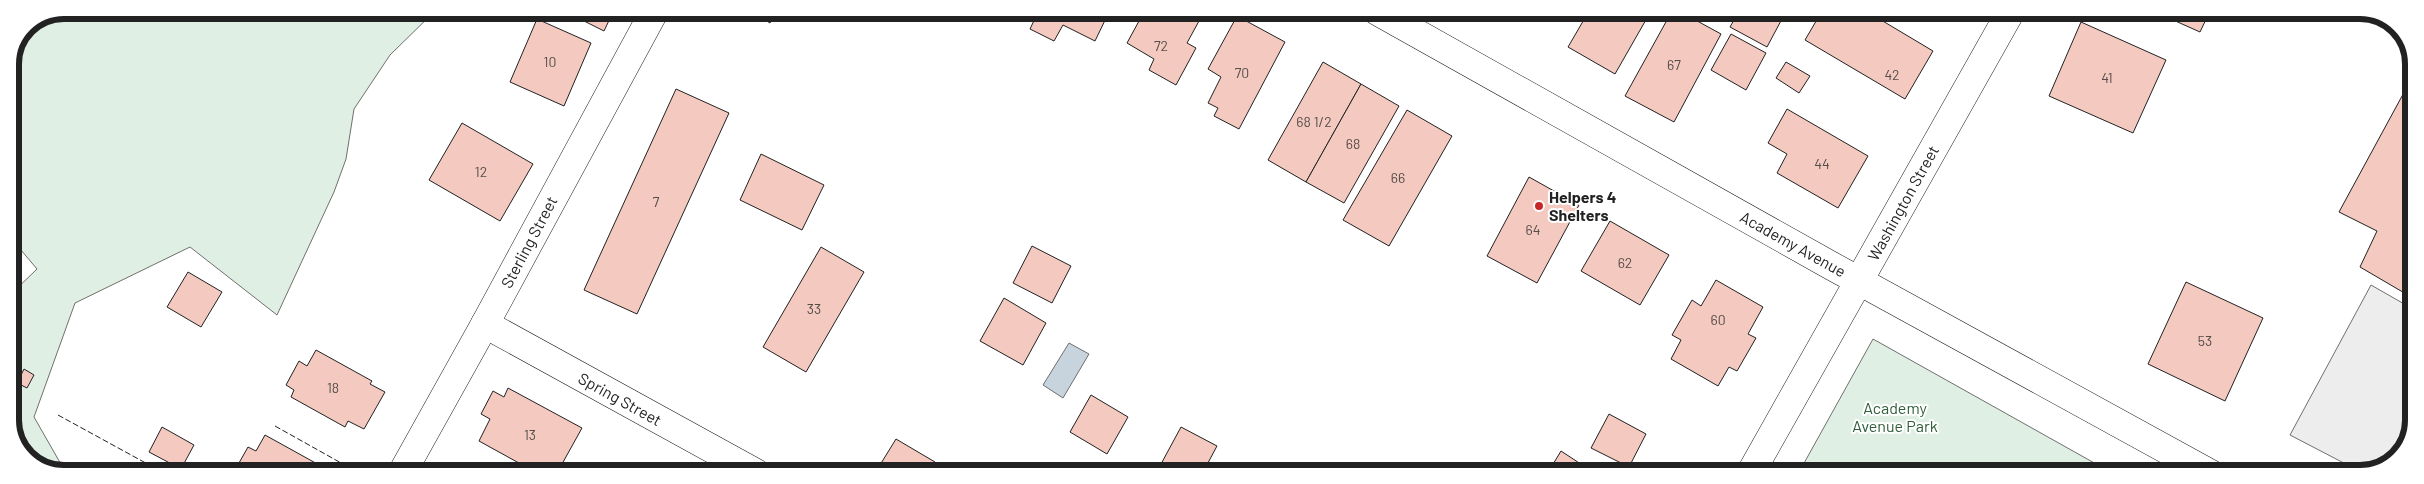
<svg xmlns="http://www.w3.org/2000/svg" width="2424" height="484" viewBox="0 0 2424 484" font-family="Barlow,sans-serif">
  <style>
    .green { fill: #e0efe3; stroke: #6f6f6f }
    .parking { fill: #ededed; stroke: #6f6f6f }
    .water { fill: #c7d3dd; stroke: #6f6f6f }
    .building { fill: #f3c9c0; stroke: #222 }
    .lines { fill: none; stroke-linecap: round; stroke-linejoin: round }
    .street-casing { stroke: #222; stroke-width: 29 }
    .street { stroke: #fff; stroke-width: 28 }
    .fence { stroke: #222; stroke-width: 1; stroke-dasharray: 6 2.5; stroke-linecap: butt }
    .poi-dot { fill: #c62828; stroke: #fff; stroke-width: 2 }
    .labels { text-anchor: middle; stroke-width: 4; stroke-linejoin: round; paint-order: stroke }
    .number-label { font-size: 14px; fill: #564c4a }
    .poi-label { font-size: 16px; font-weight: bold; fill: #222; stroke: #fff; text-anchor: start }
    .street-label { font-size: 16px; fill: #222; stroke: #fff }
    .park-label { font-size: 16px; fill: #2f5e38; stroke: #fff }
    .rim { fill: none; stroke: #222; stroke-width: 6 }
  </style>
  <rect width="100%" height="100%" fill="#fff"/>
  <g class="green">
    <path d="M63,10H436L390,55L354,109L346,159L334,192L277,315L190,247L75,303L34,417L66,473H53L23,456L10,427V295L37,269L10,237V63L26,25Z"/>
    <path d="M1873,339L2114,474H1798Z"/>
  </g>
  <path class="parking" d="M2371,285L2413,309V431L2396,461L2363,473L2290,435Z"/>
  <path class="water" d="M1069,343L1089,354L1063,398L1043,385Z"/>
  <g class="building">
    <path d="M562,10H614L604,31Z"/>
    <path d="M748,10H777L770,23Z"/>
    <path d="M1039,10H1110L1095,41L1063,25L1054,41L1030,29Z"/>
    <path d="M1145,10H1205L1187,43L1196,48L1176,85L1149,70L1154,59L1127,43Z"/>
    <path d="M1589,11H1651L1615,74L1568,47Z"/>
    <path d="M1672,11H1679L1721,34L1674,122L1625,96Z"/>
    <path d="M1739,11H1771L1783,17L1767,47L1730,27Z"/>
    <path d="M1822,11H1866L1933,51L1905,99L1805,40Z"/>
    <path d="M2153,11H2210L2200,32Z"/>
    <path d="M1237,16L1285,42L1239,129L1214,116L1218,108L1208,103L1221,77L1208,69Z"/>
    <path d="M537,19L591,43L564,106L510,82Z"/>
    <path d="M2081,22L2166,60L2133,133L2049,96Z"/>
    <path d="M1731,34L1766,53L1746,90L1711,70Z"/>
    <path d="M1323,62L1361,84L1306,182L1268,160Z"/>
    <path d="M1786,62L1810,76L1799,93L1776,78Z"/>
    <path d="M2414,74L2413,298L2360,267L2377,231L2339,212Z"/>
    <path d="M1361,84L1399,106L1344,203L1306,182Z"/>
    <path d="M676,89L729,113L637,314L584,290Z"/>
    <path d="M1787,109L1868,156L1838,208L1777,173L1787,154L1768,143Z"/>
    <path d="M1407,110L1452,136L1389,246L1343,220Z"/>
    <path d="M462,123L533,164L500,221L429,180Z"/>
    <path d="M761,154L824,185L802,230L740,200Z"/>
    <path d="M1529,177L1579,205L1537,283L1487,256Z"/>
    <path d="M1610,221L1669,255L1640,305L1581,271Z"/>
    <path d="M1032,246L1071,266L1052,303L1013,283Z"/>
    <path d="M821,247L864,272L806,372L763,347Z"/>
    <path d="M188,272L222,292L201,327L167,307Z"/>
    <path d="M1716,280L1763,307L1748,334L1756,338L1737,371L1729,367L1718,386L1671,359L1681,340L1672,335L1692,300L1701,306Z"/>
    <path d="M2186,282L2263,318L2225,401L2148,364Z"/>
    <path d="M1004,298L1046,323L1023,365L980,341Z"/>
    <path d="M316,350L372,381L370,384L385,392L364,429L348,421L345,427L291,397L294,390L286,385L299,361L307,366Z"/>
    <path d="M24,369L34,375L27,388L17,383Z"/>
    <path d="M508,388L582,428L557,473H537L479,441L490,419L481,414L493,391L504,397Z"/>
    <path d="M1091,395L1128,417L1107,454L1070,432Z"/>
    <path d="M1609,414L1646,434L1629,467L1591,448Z"/>
    <path d="M162,427L194,445L181,469L149,452Z"/>
    <path d="M1181,427L1217,446L1202,474L1179,473L1161,464Z"/>
    <path d="M265,435L321,466L320,469L327,473H240L235,470L248,447L256,451Z"/>
    <path d="M896,439L935,462L929,473H875Z"/>
    <path d="M1561,451L1596,474H1547Z"/>
    <path d="M454,463L471,473H448Z"/>
    <path d="M1478,463L1496,474H1471Z"/>
    <path d="M982,468L993,473H979Z"/>
  </g>
  <g class="lines">
    <g class="street-casing">
      <g id="street">
        <path d="M1377,11L1830,265L2211,474"/>
        <path d="M485,324L756,473"/>
        <path d="M402,473L485,324L655,10"/>
        <path d="M1750,474L2011,11"/>
      </g>
    </g>
    <use href="#street" class="street"/>
    <g class="fence">
      <path d="M58,415L164,473"/>
      <path d="M275,426L359,473"/>
    </g>
  </g>
  <circle class="poi-dot" cx="1539" cy="206" r="5"/>
  <g class="labels">
    <g class="number-label">
      <text x="1161" y="51">72</text>
      <text x="550" y="67">10</text>
      <text x="1674" y="70">67</text>
      <text x="1242" y="78">70</text>
      <text x="1892" y="80">42</text>
      <text x="2107" y="83">41</text>
      <text x="1314" y="127">68 1/2</text>
      <text x="1353" y="149">68</text>
      <text x="1822" y="169">44</text>
      <text x="481" y="177">12</text>
      <text x="1398" y="183">66</text>
      <text x="656" y="207">7</text>
      <text x="1533" y="235">64</text>
      <text x="1625" y="268">62</text>
      <text x="814" y="314">33</text>
      <text x="1718" y="325">60</text>
      <text x="2205" y="346">53</text>
      <text x="333" y="393">18</text>
      <text x="530" y="440">13</text>
    </g>
    <g class="poi-label">
      <text x="1549" y="203">Helpers 4<tspan x="1549" dy="18">Shelters</tspan></text>
    </g>
    <g class="street-label">
      <text transform="translate(1903 203) rotate(-61)" y="6">Washington Street</text>
      <text transform="translate(529 242) rotate(-62)" y="6">Sterling Street</text>
      <text transform="translate(1793 244) rotate(29)" y="6">Academy Avenue</text>
      <text transform="translate(620 399) rotate(29)" y="6">Spring Street</text>
    </g>
    <g class="park-label">
      <text x="1895" y="414">Academy<tspan x="1895" dy="18">Avenue Park</tspan></text>
    </g>
  </g>
  <path d="M0 0H2424V484H0ZM64 19H2360A45 45 0 0 1 2405 64V420A45 45 0 0 1 2360 465H64A45 45 0 0 1 19 420V64A45 45 0 0 1 64 19Z" fill="#fff" fill-rule="evenodd"/>
  <path class="rim" d="M64 19H2360A45 45 0 0 1 2405 64V420A45 45 0 0 1 2360 465H64A45 45 0 0 1 19 420V64A45 45 0 0 1 64 19Z"/>
</svg>
